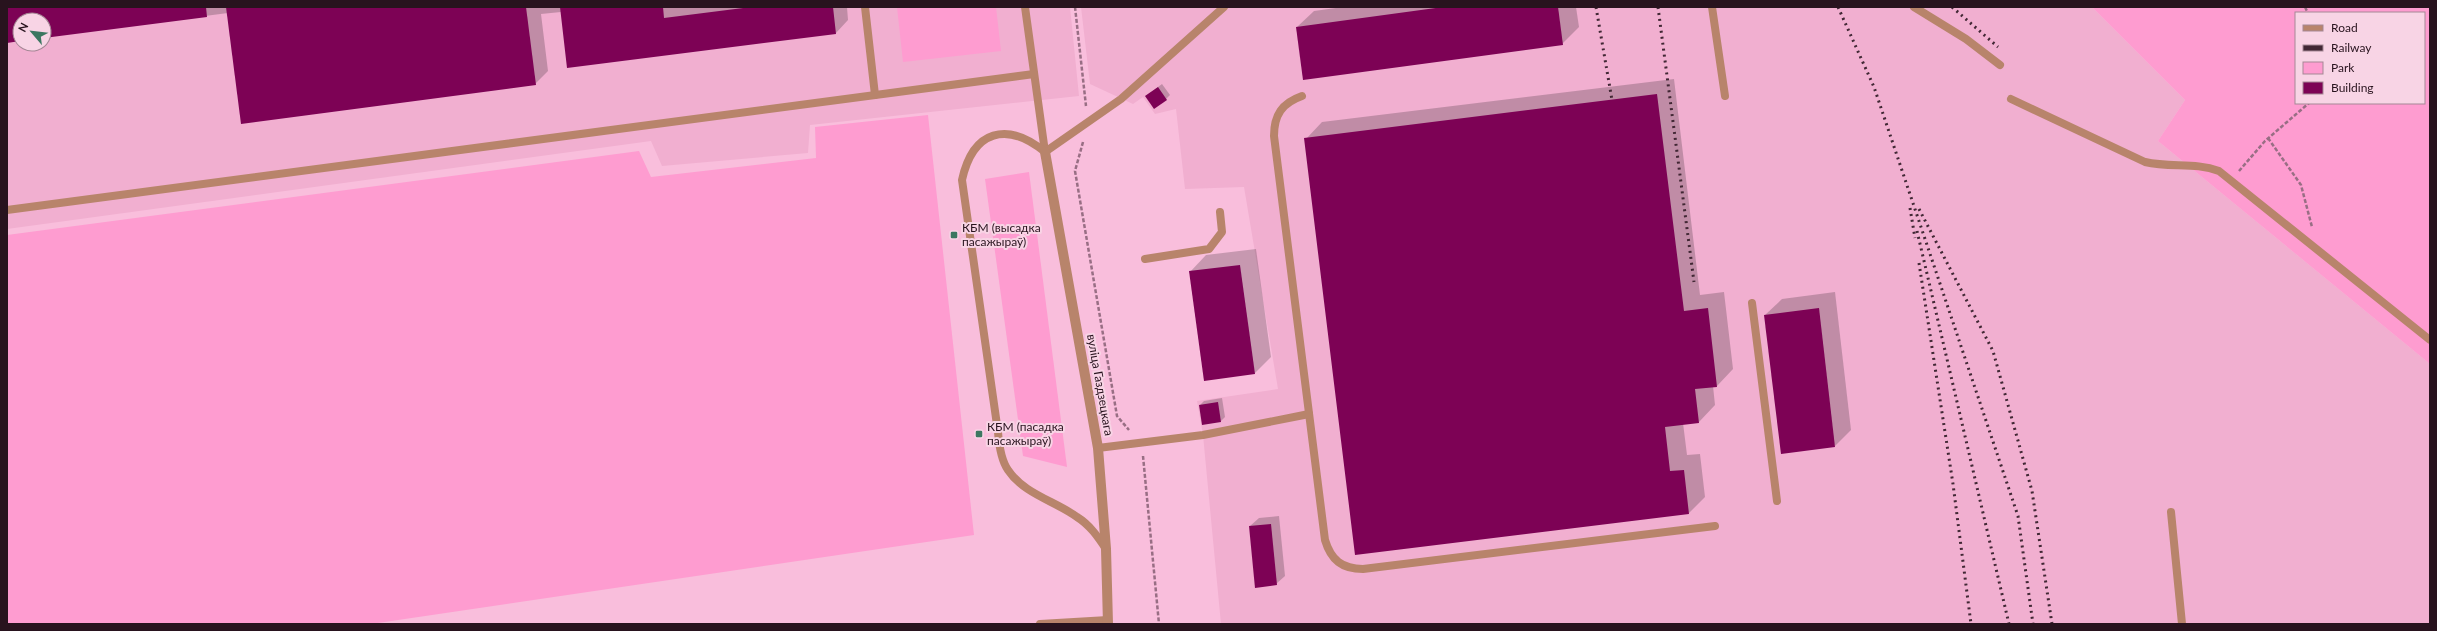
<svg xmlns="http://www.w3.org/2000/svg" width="2437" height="631" viewBox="0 0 2437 631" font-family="Lato,sans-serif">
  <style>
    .built { fill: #f1afd0; fill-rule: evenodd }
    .green { fill: #fe9cd0; fill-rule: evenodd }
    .shadow { fill: #0003 }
    .building { fill: #7d0255 }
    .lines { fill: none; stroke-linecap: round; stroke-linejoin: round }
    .path { stroke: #986e84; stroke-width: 2.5; stroke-dasharray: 4 2; stroke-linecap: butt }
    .service { stroke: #b8846b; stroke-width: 8 }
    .minor { stroke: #b8846b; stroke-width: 10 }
    .rail { stroke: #412734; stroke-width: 3; stroke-dasharray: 2 4; stroke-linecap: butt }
    .poi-dot { fill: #3c7761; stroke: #f8d4e5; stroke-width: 1.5 }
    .labels { text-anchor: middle; stroke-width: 4; stroke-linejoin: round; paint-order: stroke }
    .poi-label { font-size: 12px; fill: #28131e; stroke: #f8d4e5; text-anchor: start }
    .street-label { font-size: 12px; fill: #28131e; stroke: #f8d4e5 }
  </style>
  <rect width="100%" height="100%" fill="#f9bedc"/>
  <g class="built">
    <path d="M7,7H1070L1079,96L810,125L808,153L662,166L651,141L7,229ZM20,20H44V44H20Z"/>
    <path d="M1081,7H2092L2185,100L2158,141L2430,364V624H1221L1203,435L1197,401L1278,389L1244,187L1185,189L1176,109L1155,114L1143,97L1133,104L1090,84Z"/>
  </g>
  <g class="green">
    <path d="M897,7H996L1001,51L903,62Z"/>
    <path d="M2092,7H2430V364L2158,141L2185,100ZM2296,13H2424V103H2296Z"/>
    <path d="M928,115L974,535L371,624H7V235L639,151L651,177L816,158L815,127Z"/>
    <path d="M1029,172L1067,467L1023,456L985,179Z"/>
  </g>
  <g class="shadow">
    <path d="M7,7H628L629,12L666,7H847L848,20L836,33L561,12L541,14L548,71L535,84L228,13L44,37V20H20V40L7,42Z"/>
    <path d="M1343,7H1576L1579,27L1562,44L1297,27L1314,11Z"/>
    <path d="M1674,79L1700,295L1724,292L1733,369L1717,386H1713L1715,405L1699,422L1683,423L1687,455L1700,454L1705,497L1689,513L1356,554L1306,139L1322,122Z"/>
    <path d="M1162,84L1170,95L1166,99L1146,96Z"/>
    <path d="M1256,249L1271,357L1255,373L1190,272L1206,255Z"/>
    <path d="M1835,292L1851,430L1835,446L1765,315L1782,299Z"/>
    <path d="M1222,398L1225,417L1221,421L1200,405L1204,401Z"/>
    <path d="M1279,516L1285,576L1276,584L1250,526L1259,518Z"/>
  </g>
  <g class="building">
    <path d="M7,7H206L207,17L44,38V20H20V41L7,43Z"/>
    <path d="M226,7H526L536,85L241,124Z"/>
    <path d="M560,7H663L664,18L751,7H833L836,34L567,68Z"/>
    <path d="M1443,7H1558L1563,45L1303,80L1296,27Z"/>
    <path d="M1158,87L1167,100L1154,109L1145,96Z"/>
    <path d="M1657,94L1684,311L1708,308L1717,387L1695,389L1699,423L1665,427L1670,471L1684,470L1689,514L1355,555L1304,138Z"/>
    <path d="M1240,265L1255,374L1204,381L1189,271Z"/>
    <path d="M1819,308L1835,447L1781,454L1764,315Z"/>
    <path d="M1218,402L1221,422L1202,425L1199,405Z"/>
    <path d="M1271,524L1277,585L1255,588L1249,526Z"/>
  </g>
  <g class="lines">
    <g class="path">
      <path d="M1075,7L1086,106"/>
      <path d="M2305,7L2308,13"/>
      <path d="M2268,138L2301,185L2312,227"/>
      <path d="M1083,142L1075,171L1117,416L1129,430"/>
      <path d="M2239,171L2265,141L2309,103"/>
      <path d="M1143,456L1159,624"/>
    </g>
    <g class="service">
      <path d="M865,7L875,95"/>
      <path d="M1025,7L1045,152"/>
      <path d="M1712,7L1725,96"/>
      <path d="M1914,7L1966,39L2000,65"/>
      <path d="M1302,96C1282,103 1274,115 1274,136L1325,540C1331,560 1342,569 1363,569L1715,526"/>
      <path d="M2011,99L2145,162C2171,168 2195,162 2219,171L2430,340"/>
      <path d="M1045,152C1007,121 973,130 962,180L998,432C999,445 1001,460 1008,470C1024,494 1055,501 1077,517C1090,525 1098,537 1106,549"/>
      <path d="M1045,152L1121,99L1224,7"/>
      <path d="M7,210L1034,74"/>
      <path d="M1145,259L1209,249L1222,232L1220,212"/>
      <path d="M1752,303L1777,501"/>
      <path d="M1098,448L1203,435L1309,414"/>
      <path d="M2171,512L2182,624"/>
      <path d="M1040,624L1108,620"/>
    </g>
    <path class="minor" d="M1045,152L1098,448L1106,549L1108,624"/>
    <g class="rail">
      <path d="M1596,7L1612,100"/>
      <path d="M1658,7L1694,282"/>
      <path d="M1838,7L1874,87L2018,516L2033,624"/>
      <path d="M1952,7L1998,47"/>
      <path d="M1910,208L1915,238"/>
      <path d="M1919,209L1993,351L2032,491L2052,624"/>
      <path d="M1917,231L2009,624"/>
      <path d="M1919,263L1953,484L1971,624"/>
    </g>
  </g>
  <g class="poi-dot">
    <rect x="950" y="231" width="8" height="8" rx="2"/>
    <rect x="975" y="430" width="8" height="8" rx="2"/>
  </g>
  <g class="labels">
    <g class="poi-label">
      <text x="962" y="232">КБМ (высадка<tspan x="962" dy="14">пасажыраў)</tspan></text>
      <text x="987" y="431">КБМ (пасадка<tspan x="987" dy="14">пасажыраў)</tspan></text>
    </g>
    <g class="street-label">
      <text transform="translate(1100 385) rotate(80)" y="4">вуліца Газдзецкага</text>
    </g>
  </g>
  <rect width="2437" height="631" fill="none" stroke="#28131e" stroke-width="16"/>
  <rect x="2295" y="12" width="130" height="92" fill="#f8d4e5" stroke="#a58795"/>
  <rect x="2303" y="25" width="20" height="6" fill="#b8846b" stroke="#a58795"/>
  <text x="2331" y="32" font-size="12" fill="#28131e">Road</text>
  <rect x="2303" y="45" width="20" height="6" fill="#412734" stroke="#a58795"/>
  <text x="2331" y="52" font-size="12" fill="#28131e">Railway</text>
  <rect x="2303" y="62" width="20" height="12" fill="#fe9cd0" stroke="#a58795"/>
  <text x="2331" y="72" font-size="12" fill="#28131e">Park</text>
  <rect x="2303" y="82" width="20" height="12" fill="#7d0255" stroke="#a58795"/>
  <text x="2331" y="92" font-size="12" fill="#28131e">Building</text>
  <g transform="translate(32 32) rotate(298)"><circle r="19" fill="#f8d4e5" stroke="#a58795"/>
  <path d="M0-3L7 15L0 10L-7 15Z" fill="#3c7761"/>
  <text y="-6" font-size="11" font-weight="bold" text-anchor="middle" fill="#28131e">N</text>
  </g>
</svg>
